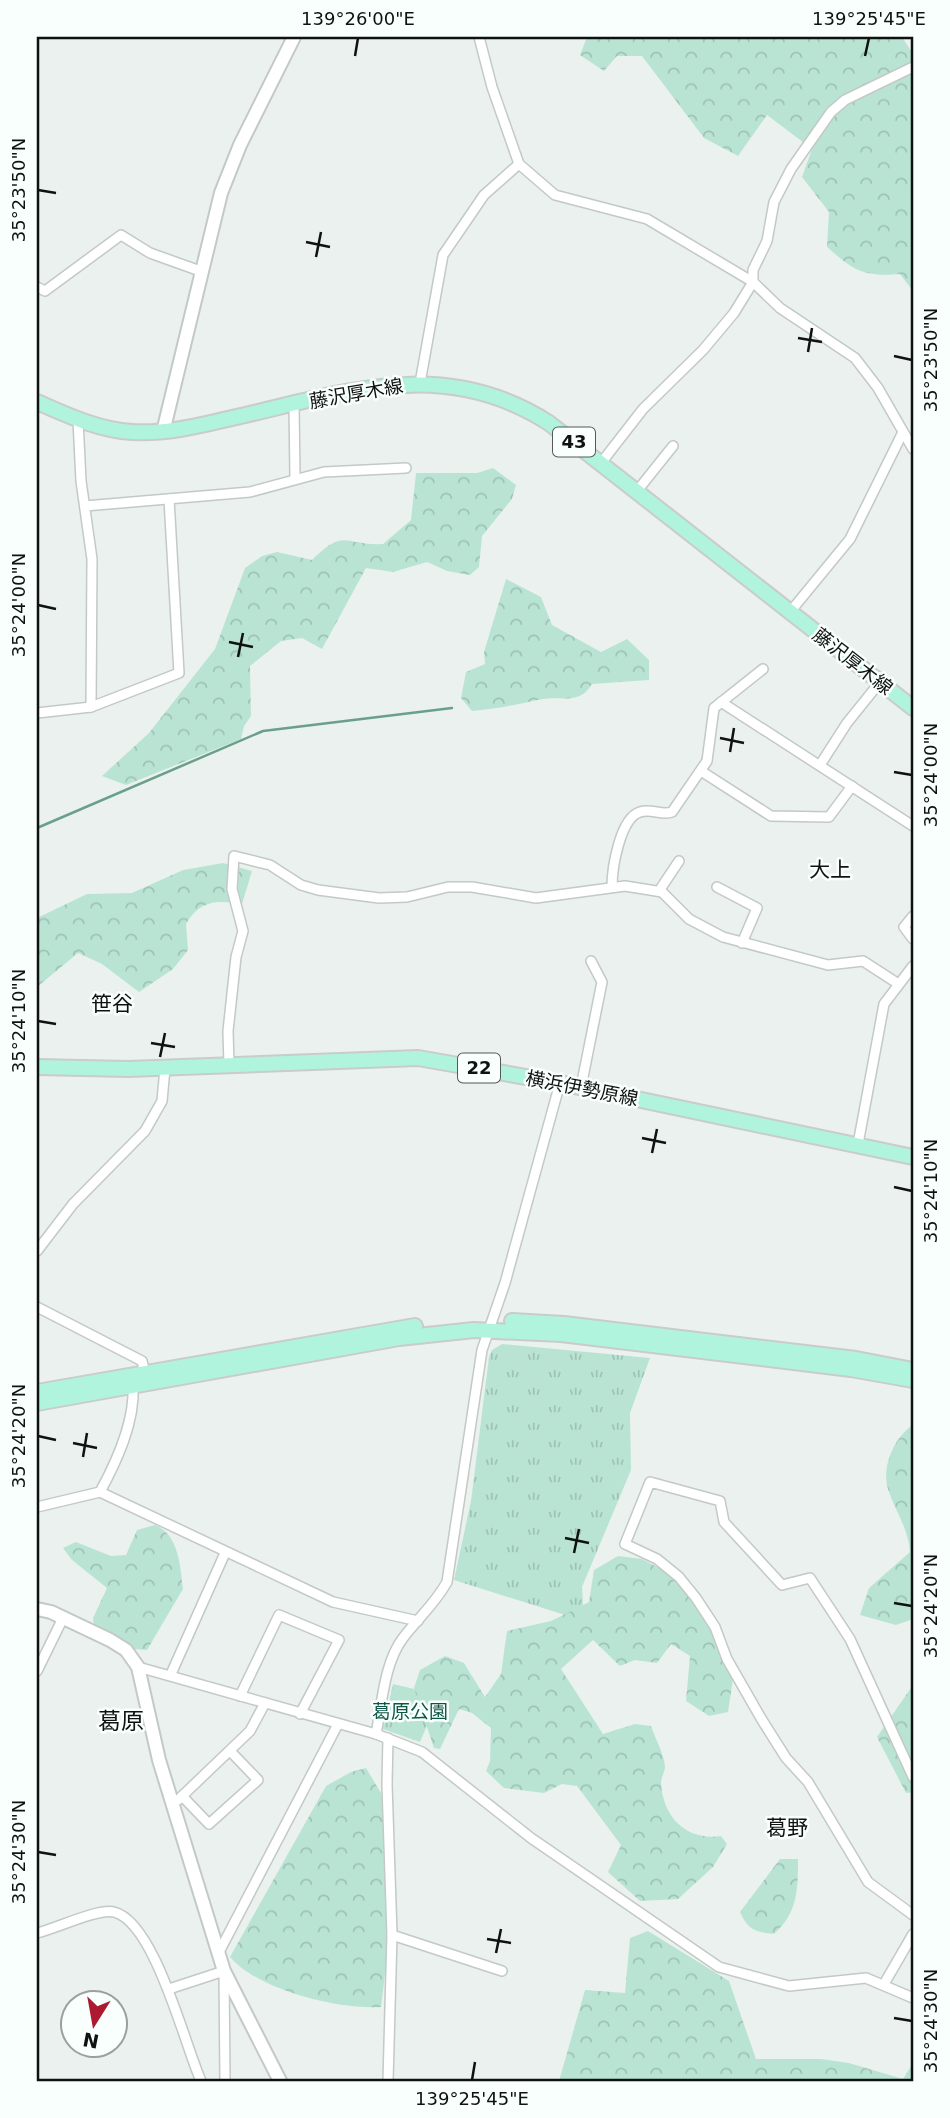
<svg xmlns="http://www.w3.org/2000/svg" width="950" height="2118" viewBox="0 0 950 2118" font-family="'DejaVu Sans','Noto Sans JP',sans-serif">
  <style>
    .grass { fill: url(#grass-tufts) }
    .forest { fill: url(#forest-crowns) }
    .lines { fill: none; stroke-linecap: round; stroke-linejoin: round }
    .stream { stroke: #6a9f8c; stroke-width: 2.5 }
    .street-casing { stroke: #c3c9c6; stroke-width: 12 }
    .secondary-casing { stroke: #c3c9c6; stroke-width: 16 }
    .primary-casing { stroke: #cacbcb; stroke-width: 18 }
    .street { stroke: #fff; stroke-width: 9 }
    .secondary { stroke: #fff; stroke-width: 12 }
    .primary { stroke: #b0f4de; stroke-width: 14 }
    .ticks { fill: none; stroke: #0f1211; stroke-width: 2.5 }
    .labels { text-anchor: middle; stroke-width: 5; stroke-linejoin: round; paint-order: stroke }
    .shield { fill: #f8fffc; stroke: #555958; stroke-width: 2 }
    .shield-label { font-size: 18px; font-weight: bold; fill: #0f1211 }
    .street-label { font-size: 19px; fill: #0f1211; stroke: #f8fffc }
    .park-label { font-size: 19px; fill: #0e5744; stroke: #f8fffc }
    .neighbourhood-label { font-size: 21px; fill: #0f1211; stroke: #f8fffc }
    .quarter-label { font-size: 23px; fill: #0f1211; stroke: #f8fffc }
    .neatline { fill: none; stroke: #0f1211; stroke-width: 2.5 }
    .ticks-label { font-size: 18px; text-anchor: middle; fill: #0f1211 }
  </style>
  <defs>
    <pattern id="grass-tufts" width="24" height="20" patternUnits="userSpaceOnUse" patternTransform="scale(1.75)"><rect width="24" height="20" fill="#b9e4d4"/><path d="M3 7l-1-3M5 7V3M7 7l1-3M15 17l-1-3M17 17v-4M19 17l1-3" fill="none" stroke="#9ec3b5"/></pattern>
    <pattern id="forest-crowns" width="20" height="18" patternUnits="userSpaceOnUse" patternTransform="scale(1.75)"><rect width="20" height="18" fill="#b9e4d4"/><path d="M2 6a3 3 0 1 1 6 0M12 15a3 3 0 1 1 6 0" fill="none" stroke="#9ec3b5"/></pattern>
  </defs>
  <rect width="100%" height="100%" fill="#ebf1ef"/>
  <g class="grass">
    <path d="M502,1344L650,1358L630,1413L631,1470L582,1587L584,1621L454,1580L471,1501L489,1357L492,1350Z"/>
    <path d="M393,1684L440,1695L420,1742L383,1729Z"/>
  </g>
  <g class="forest">
    <path d="M587,37H902L913,54V291L900,274C864,277 854,271 827,247L829,212L802,177L812,149L767,115L738,156L704,138L642,56H617L604,71L580,55Z"/>
    <path d="M493,468L516,485L512,499L482,536L479,567L470,575L447,571L427,562L393,572L366,568L322,649L302,638L281,641L250,666L251,716L244,726L241,739L126,785L102,776L149,733L215,649L245,568L262,556L277,552L312,560C346,527 343,546 383,544L411,520L416,473H477Z"/>
    <path d="M506,579L541,597L552,625L601,652L627,639L649,660V680L592,684C580,705 562,696 543,699C519,704 497,709 472,711L461,698L466,672L485,664L484,652Z"/>
    <path d="M223,863L252,871L242,904C217,900 200,900 186,924L188,950L173,969L139,992L102,964L78,953L37,987V918L87,894L132,893L183,870Z"/>
    <path d="M913,1425V1619L896,1625L860,1615L869,1588L910,1552C908,1527 895,1511 888,1489C881,1467 895,1436 913,1425Z"/>
    <path d="M155,1525C179,1535 180,1565 183,1589L147,1650L133,1649L94,1626L93,1618L107,1588L72,1560L63,1548L76,1542L111,1556L126,1555L137,1530Z"/>
    <path d="M618,1556L642,1559L682,1580L703,1612L733,1679L728,1712L709,1716L686,1701L690,1656L671,1644L657,1663L635,1660L620,1666L593,1640L561,1669L603,1734L635,1724L651,1726C655,1738 665,1756 665,1768C664,1773 661,1778 661,1783C663,1817 686,1841 721,1836L727,1844L713,1867L678,1899L640,1901L608,1872L621,1845L577,1786L562,1784L544,1793L504,1788L486,1771L490,1761L491,1728L472,1713L459,1709L440,1749L434,1748L414,1688L420,1670L445,1656L464,1663L485,1697L501,1674L507,1631L551,1621L589,1602L594,1570Z"/>
    <path d="M913,1685V1792L906,1793L877,1737Z"/>
    <path d="M366,1768L381,1793L392,1866L386,1899L390,1933L381,2007C339,2010 258,1990 230,1957L326,1786L351,1772Z"/>
    <path d="M780,1859H798C798,1889 798,1912 774,1934C755,1932 748,1930 740,1912Z"/>
    <path d="M648,1931L729,1981L756,2059H821L849,2063L903,2079L913,2063V2081H559L585,1990L625,1993L630,1938Z"/>
  </g>
  <g class="lines">
    <g class="stream">
      <path d="M37,828L263,731L452,708"/>
      <path d="M37,2079L38,2081"/>
    </g>
    <g class="street-casing">
      <g id="street">
        <path d="M479,37L492,87L519,164L555,195L647,219L753,282L780,308L855,358L878,388L913,449"/>
        <path d="M37,287L45,291L121,235L150,253L203,272"/>
        <path d="M420,383L443,255L484,195L519,164"/>
        <path d="M294,404L295,479"/>
        <path d="M78,420L81,481L92,559L91,707"/>
        <path d="M601,463L643,409L703,350L734,313L753,282V270L767,241L774,202L791,169L831,112L845,100L913,67"/>
        <path d="M637,491L673,446"/>
        <path d="M85,506L250,492L324,472L406,468"/>
        <path d="M790,612L850,539L903,432"/>
        <path d="M721,702L913,826"/>
        <path d="M37,713L91,707L179,673L169,499"/>
        <path d="M820,765L847,723L880,682"/>
        <path d="M701,771L771,816L829,817L852,786"/>
        <path d="M612,887C612,868 620,818 640,812C651,808 662,816 672,812L707,761L714,708L763,669"/>
        <path d="M717,887L757,908L742,943"/>
        <path d="M662,892L661,888L679,861"/>
        <path d="M913,916L904,927L913,939"/>
        <path d="M229,1065L228,1031L236,957L243,931L232,889L234,856L270,865L301,885L318,890L379,898L407,897L448,887H472L536,898L625,886L650,890L662,892L689,919L723,937L828,965L863,961L897,983"/>
        <path d="M581,1087L602,982L591,961"/>
        <path d="M858,1144L884,1004L913,966"/>
        <path d="M37,1251L73,1204L145,1131L162,1101L165,1068"/>
        <path d="M37,1307L142,1361L145,1373"/>
        <path d="M100,1492C117,1461 135,1422 133,1386"/>
        <path d="M37,1507L100,1492L333,1602L418,1621"/>
        <path d="M138,1667L376,1734L422,1752L531,1838L719,1967L789,1986L866,1978L913,1998"/>
        <path d="M37,1671L63,1618"/>
        <path d="M171,1674L225,1553"/>
        <path d="M240,1696L279,1615L339,1640L300,1714"/>
        <path d="M376,1734C382,1704 384,1663 403,1638C418,1618 435,1604 447,1582L482,1350L505,1283L560,1083"/>
        <path d="M388,1738L387,1784L392,1935L388,2081"/>
        <path d="M913,1777L850,1639L810,1578L782,1585L724,1522L720,1501L650,1482L625,1544L657,1559L679,1577L696,1598L715,1627L727,1659L762,1720L786,1758L808,1782L868,1882L913,1915"/>
        <path d="M182,1796L209,1824L258,1780L231,1752"/>
        <path d="M178,1800L250,1731L265,1703"/>
        <path d="M37,1933C55,1929 98,1908 114,1912C155,1922 185,2046 201,2081"/>
        <path d="M392,1935L502,1971"/>
        <path d="M218,1954L338,1724"/>
        <path d="M884,1984L913,1934"/>
        <path d="M169,1989L224,1971L225,2081"/>
      </g>
    </g>
    <g class="secondary-casing">
      <g id="secondary">
        <path d="M163,432L221,193L240,145L294,37"/>
        <path d="M37,1609L51,1612L110,1640L126,1650L138,1667L159,1760L224,1971L280,2081"/>
      </g>
    </g>
    <g class="primary-casing">
      <g id="primary">
        <path d="M37,402C67,415 98,430 132,432C166,434 198,426 232,418C344,393 443,355 549,423L913,708"/>
        <path d="M37,1067L128,1069L418,1058L560,1083L913,1157"/>
        <path d="M512,1321L564,1324L856,1359L913,1370"/>
        <path d="M37,1392L415,1326"/>
        <path d="M37,1403L399,1338L474,1330L561,1334L851,1369L913,1380"/>
      </g>
    </g>
    <use href="#street" class="street"/>
    <use href="#secondary" class="secondary"/>
    <use href="#primary" class="primary"/>
  </g>
  <path class="ticks" d="M355,56L358,38M865,56L869,38M38,190L56,193M306,242L330,247M316,257L321,232M798,338L822,342M808,352L812,328M894,356L912,360M38,605L56,609M229,642L253,647M238,657L243,633M720,738L744,743M730,752L734,728M894,772L912,775M38,1021L56,1024M151,1043L175,1047M160,1057L165,1033M642,1138L666,1143M652,1153L657,1129M894,1187L912,1191M38,1436L56,1440M73,1443L97,1448M83,1457L87,1433M565,1538L589,1543M574,1553L579,1529M894,1603L912,1606M38,1852L56,1855M487,1939L511,1943M496,1953L501,1929M894,2018L912,2021M472,2080L475,2062"/>
  <g class="labels">
    <g class="shield">
      <rect x="553" y="427.5" width="42" height="29" rx="5"/>
      <rect x="458" y="1053.5" width="42" height="29" rx="5"/>
    </g>
    <g class="shield-label">
      <text x="574" y="448">43</text>
      <text x="479" y="1074">22</text>
    </g>
    <g class="street-label">
      <text transform="translate(356 393) rotate(-10)" y="7">藤沢厚木線</text>
      <text transform="translate(853 661) rotate(38)" y="7">藤沢厚木線</text>
      <text transform="translate(582 1088) rotate(11)" y="7">横浜伊勢原線</text>
    </g>
    <g class="park-label">
      <text x="410" y="1718">葛原公園</text>
    </g>
    <g class="neighbourhood-label">
      <text x="830" y="877">大上</text>
      <text x="112" y="1011">笹谷</text>
      <text x="787" y="1835">葛野</text>
    </g>
    <g class="quarter-label">
      <text x="121" y="1729">葛原</text>
    </g>
  </g>
  <rect width="950" height="2118" fill="none" stroke="#f8fffc" stroke-width="77"/>
  <g transform="translate(94 2024) rotate(191)"><circle r="33" fill="#f8fffc" stroke="#9ba09e" stroke-width="2"/>
  <path d="M0-5L12 26L0 18L-12 26Z" fill="#ad1930"/>
  <text y="-10" font-size="19" font-weight="bold" text-anchor="middle" fill="#0f1211">N</text>
  </g>
  <rect x="38" y="38" width="874" height="2042" class="neatline"/>
  <g class="ticks-label">
    <text x="358" y="25">139°26'00"E</text>
    <text x="869" y="25">139°25'45"E</text>
    <text transform="translate(19 190) rotate(-90)" y="6">35°23'50"N</text>
    <text transform="translate(931 360) rotate(-90)" y="6">35°23'50"N</text>
    <text transform="translate(19 605) rotate(-90)" y="6">35°24'00"N</text>
    <text transform="translate(931 775) rotate(-90)" y="6">35°24'00"N</text>
    <text transform="translate(19 1021) rotate(-90)" y="6">35°24'10"N</text>
    <text transform="translate(931 1191) rotate(-90)" y="6">35°24'10"N</text>
    <text transform="translate(19 1436) rotate(-90)" y="6">35°24'20"N</text>
    <text transform="translate(931 1606) rotate(-90)" y="6">35°24'20"N</text>
    <text transform="translate(19 1852) rotate(-90)" y="6">35°24'30"N</text>
    <text transform="translate(931 2021) rotate(-90)" y="6">35°24'30"N</text>
    <text x="472" y="2105">139°25'45"E</text>
  </g>
</svg>
